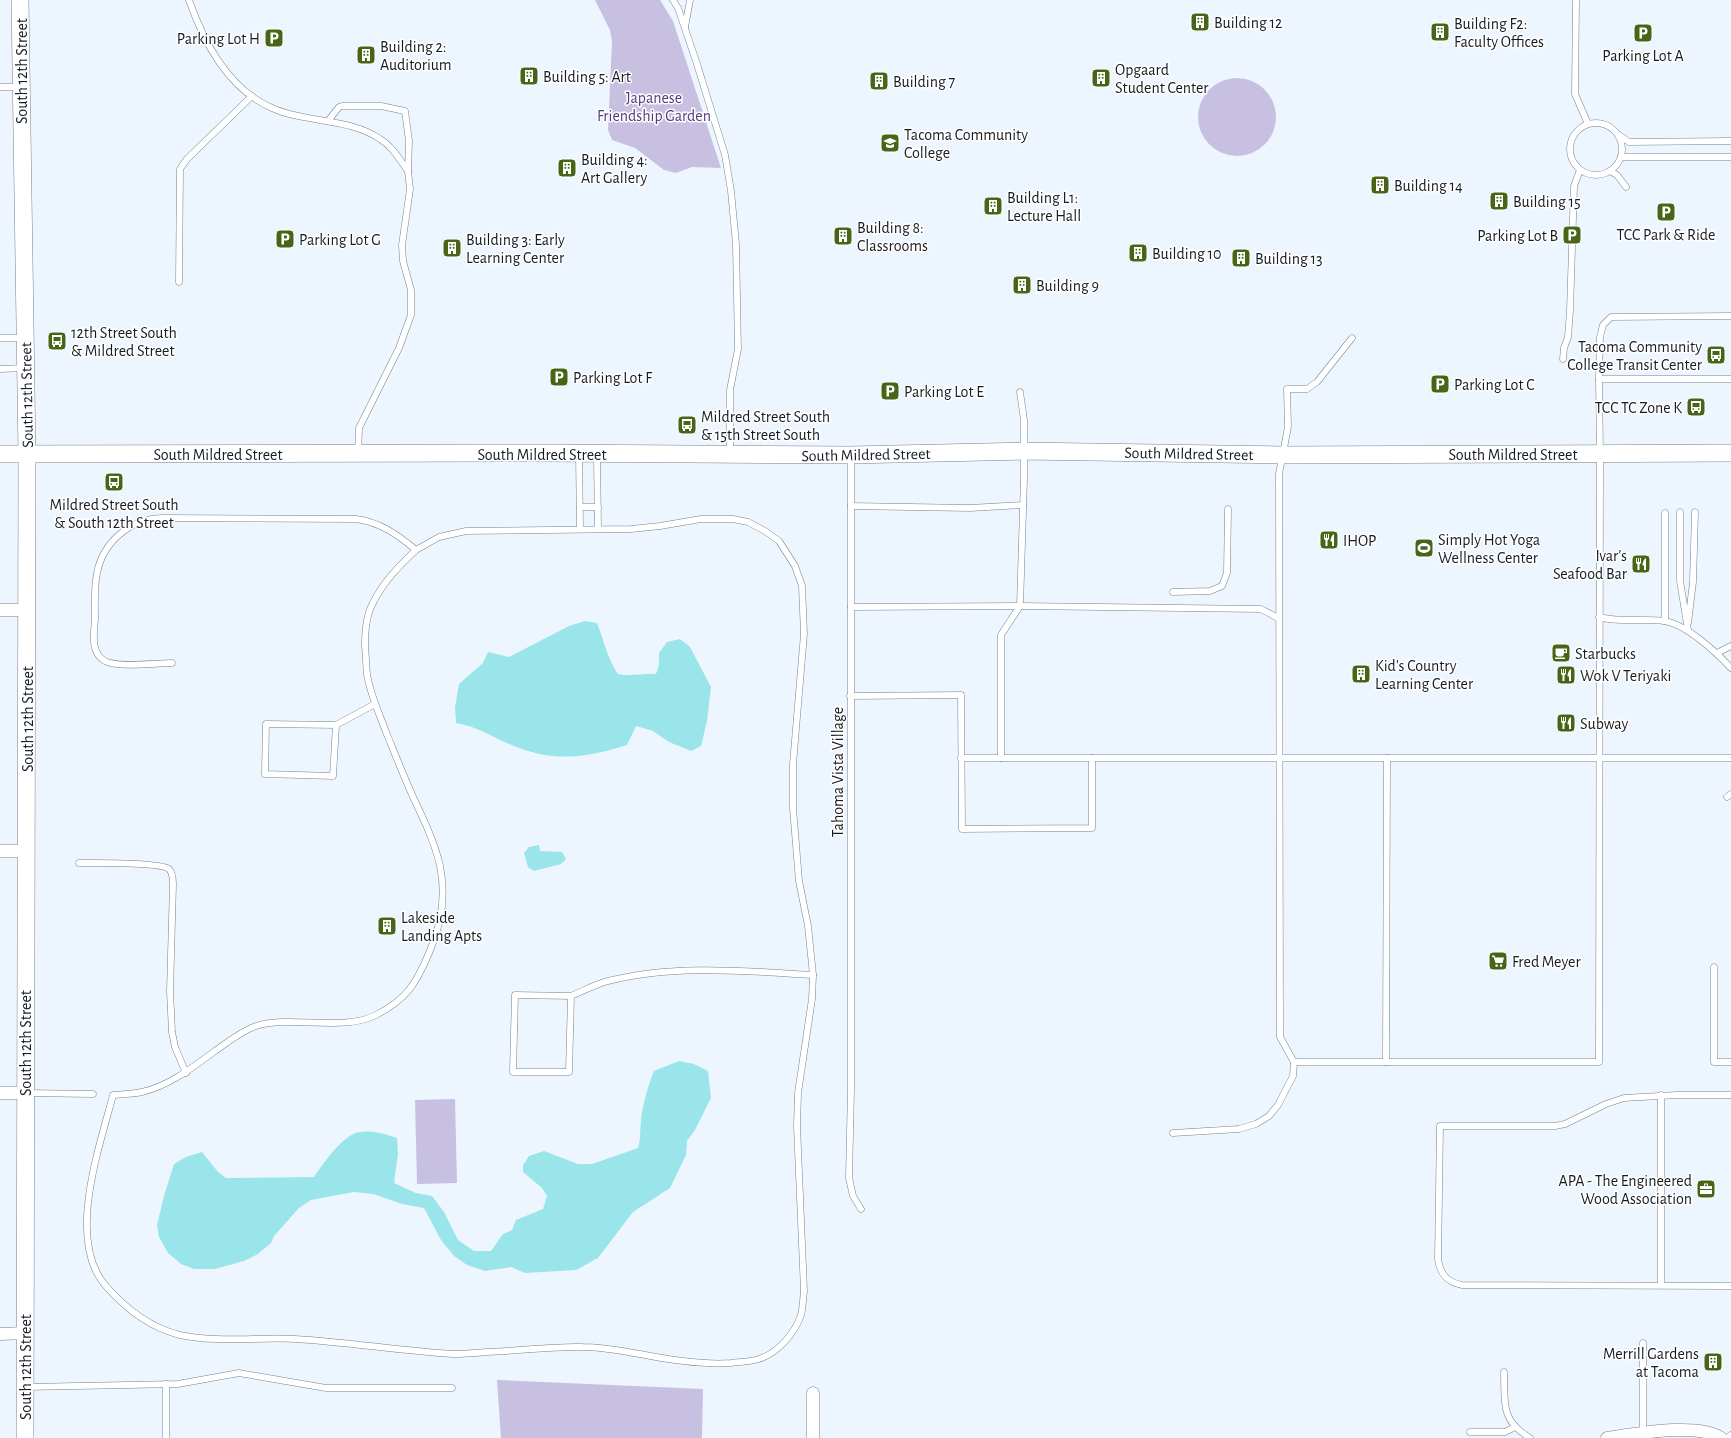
<svg xmlns="http://www.w3.org/2000/svg" width="1731" height="1438" viewBox="0 0 1731 1438" font-family="'Alegreya Sans',sans-serif">
  <style>
    .green { fill: #c8c0e1 }
    .water { fill: #99e5ea }
    .lines { fill: none; stroke-linecap: round; stroke-linejoin: round }
    .service-casing { stroke: #75828f; stroke-width: 7 }
    .minor-casing { stroke: #75828f; stroke-width: 13 }
    .secondary-casing { stroke: #75828f; stroke-width: 18 }
    .service { stroke: #fff; stroke-width: 6 }
    .minor { stroke: #fff; stroke-width: 12 }
    .secondary { stroke: #fff; stroke-width: 17 }
    .labels { text-anchor: middle; stroke-width: 3; stroke-linejoin: round; paint-order: stroke }
    .poi-label { font-size: 16px; fill: #171c22; stroke: #fff; text-anchor: start }
    .street-label { font-size: 16px; fill: #171c22; stroke: #fff }
    .park-label { font-size: 16px; fill: #513b7c; stroke: #fff }
  </style>
  <rect width="100%" height="100%" fill="#edf6ff"/>
  <g class="green">
    <path d="M595,0H660L673,21L721,168L692,167L676,173L664,170L635,148L612,140L608,130L612,41L610,30Z"/>
    <circle cx="1237" cy="117" r="39"/>
    <path d="M455,1099L457,1183L417,1184L415,1100Z"/>
    <path d="M497,1380L703,1389L702,1438H501Z"/>
  </g>
  <g class="water">
    <path d="M585,621L597,623C604,640 607,658 618,674C631,677 642,673 656,674L659,665V653L667,642L680,639L690,647L711,687L707,721L701,746L691,751L669,742L653,731L636,726L627,745C592,756 561,762 525,750C501,743 481,727 456,723L455,707L459,684L483,663L488,652L509,657L569,626Z"/>
    <path d="M539,845L540,851L562,852L566,859L561,864L534,871L528,867L524,853L529,847Z"/>
    <path d="M679,1061L694,1064L708,1071L711,1098L695,1130L687,1141L686,1155L670,1188L633,1212L598,1258L576,1270L525,1273L511,1267L485,1271L467,1265L454,1256L441,1240L424,1208L402,1204L373,1194L354,1192L311,1200L299,1208L274,1236L271,1243L258,1254L244,1261L215,1269H194L181,1264L168,1253L159,1237L157,1225L164,1196L174,1164L186,1157L202,1152L218,1172L226,1178L314,1177C323,1164 344,1133 360,1132C373,1130 385,1134 397,1138L398,1154L394,1183L416,1193L432,1196L444,1212L458,1240L474,1251H491L503,1234L512,1230L516,1220L543,1209L547,1196L542,1188L523,1172V1165L529,1156L544,1151L578,1164H592L638,1148C641,1138 640,1129 641,1120C642,1107 649,1083 654,1071Z"/>
  </g>
  <g class="lines">
    <g class="service-casing">
      <g id="service">
        <path d="M189,0C204,43 228,89 272,108C305,123 350,118 380,139C392,146 400,160 408,171"/>
        <path d="M673,0L678,8L697,64L725,155L731,191L736,244L738,349L730,390V454"/>
        <path d="M1576,0L1575,94L1588,124"/>
        <path d="M685,27L690,0"/>
        <path d="M0,87H21"/>
        <path d="M328,121L339,107L342,106H381L405,111L409,141L408,171L410,189L402,245L403,261L411,290V315L399,348L359,428L358,453"/>
        <circle cx="1596" cy="149" r="26"/>
        <path d="M1619,135L1629,142L1731,141"/>
        <path d="M1621,157H1731"/>
        <path d="M1610,171L1617,175L1626,187"/>
        <path d="M179,282L180,169L187,159L252,96"/>
        <path d="M0,338H24"/>
        <path d="M1563,359L1564,348L1568,337L1570,311L1574,186L1580,170"/>
        <path d="M0,369L24,368"/>
        <path d="M1599,379H1731"/>
        <path d="M579,454L580,529"/>
        <path d="M597,454L598,529"/>
        <path d="M851,457V1089L849,1178L853,1196L861,1209"/>
        <path d="M851,506L970,508L1023,505"/>
        <path d="M580,507H598"/>
        <path d="M1680,512V581L1688,630"/>
        <path d="M1665,513V621"/>
        <path d="M1173,592L1210,591L1222,586L1227,573L1228,509"/>
        <path d="M851,607L1020,606L1261,609L1278,618"/>
        <path d="M1599,617C1621,623 1642,618 1664,621C1686,624 1716,652 1731,668"/>
        <path d="M1688,623L1693,582L1695,512"/>
        <path d="M1717,653L1731,646"/>
        <path d="M172,663C156,663 117,668 105,661C90,653 94,633 95,619C95,603 94,588 97,573C103,542 130,519 162,518L356,519C380,522 398,535 416,550C400,565 383,582 373,603C366,615 365,632 365,646C366,655 366,665 367,674C370,694 379,713 386,732C395,754 404,777 414,799C424,820 435,843 440,866C446,895 441,926 429,953C416,984 407,999 376,1015C342,1032 292,1015 256,1026C241,1031 228,1042 215,1051C193,1067 169,1086 142,1092C133,1094 123,1094 113,1095C100,1146 66,1239 105,1285C125,1308 151,1328 180,1335C218,1343 257,1337 295,1339C348,1342 401,1351 453,1354C464,1354 476,1353 487,1352C519,1351 551,1346 583,1347C603,1347 621,1351 640,1354C670,1360 701,1365 731,1363C740,1362 750,1362 759,1359C778,1353 795,1333 801,1315C803,1307 803,1299 804,1291L797,1126L798,1093L812,999L813,975L808,926L799,881L793,808V764L804,634L802,586L795,566L779,541L765,531L748,522L733,519H701L660,526L631,529L466,531L439,537L416,550"/>
        <path d="M850,696L961,695L962,829L1092,828V758"/>
        <path d="M336,725L333,776L265,774L266,724L336,725L375,704"/>
        <path d="M961,758H1731"/>
        <path d="M1001,758V635L1020,606L1024,478V420L1020,392"/>
        <path d="M1727,797L1731,794"/>
        <path d="M79,863C93,863 161,862 169,869C173,873 173,879 173,884L170,991L172,1032L175,1047L186,1073"/>
        <path d="M1714,967V1062H1731"/>
        <path d="M571,996L515,995L513,1072H569L571,996C583,991 596,984 608,981C675,964 745,971 813,975"/>
        <path d="M1294,1062H1599L1600,454L1599,379L1600,337L1603,325L1611,317L1731,316"/>
        <path d="M1386,1062L1387,758"/>
        <path d="M26,1093L93,1094"/>
        <path d="M1731,1095H1677L1624,1098L1606,1104L1565,1124L1555,1126H1440L1438,1259C1440,1274 1447,1282 1462,1285L1731,1286"/>
        <path d="M1173,1133L1239,1129L1256,1124L1269,1116L1278,1105L1293,1076L1294,1062L1280,1037L1279,474L1288,427L1287,389H1307L1317,382L1352,338"/>
        <path d="M1661,1285V1095"/>
        <path d="M1504,1372C1505,1403 1500,1420 1530,1438"/>
        <path d="M166,1384V1438"/>
        <path d="M26,1387L178,1384L239,1373L326,1388H452"/>
        <path d="M1470,1432H1505L1515,1427"/>
        <path d="M1643,1433V1343"/>
        <path d="M1727,1438L1731,1435"/>
      </g>
    </g>
    <g class="minor-casing">
      <g id="minor">
        <path d="M0,610H27"/>
        <path d="M0,851H26"/>
        <path d="M0,1093H25"/>
        <path d="M0,1334L25,1333"/>
        <path d="M813,1393V1438"/>
        <path d="M1607,1438C1635,1434 1698,1422 1721,1438"/>
      </g>
    </g>
    <g class="secondary-casing">
      <g id="secondary">
        <path d="M20,0L27,454L25,1438"/>
        <path d="M0,454L546,453L850,455L1024,451L1281,455L1731,453"/>
      </g>
    </g>
    <use href="#service" class="service"/>
    <use href="#minor" class="minor"/>
    <use href="#secondary" class="secondary"/>
  </g>
  <defs>
    <g id="building-square" transform="scale(1)"><rect x="-9" y="-9" width="18" height="18" rx="4" fill="#486416" stroke="#fff"/><path d="M-4-6H4V6H1V3H-1V6H-4ZM-2.5-4.3h1.7v1.8h-1.7ZM.8-4.3h1.7v1.8H.8ZM-2.5-1h1.7V.8h-1.7ZM.8-1h1.7V.8H.8Z" fill="#fff"/></g>
    <g id="parking-square" transform="scale(1)"><rect x="-9" y="-9" width="18" height="18" rx="4" fill="#486416" stroke="#fff"/><path d="M-3.5-5.5H1a3.5 3.5 0 0 1 0 7H-1V5.5H-3.5ZM-1-3.4V-.6H.8a1.4 1.4 0 0 0 0-2.8Z" fill="#fff"/></g>
    <g id="university-square" transform="scale(1)"><rect x="-9" y="-9" width="18" height="18" rx="4" fill="#486416" stroke="#fff"/><path d="M0-5L7-2L0 1L-7-2ZM-4 1L0 2.5L4 1V4Q0 6-4 4Z" fill="#fff"/></g>
    <g id="bus-square" transform="scale(1)"><rect x="-9" y="-9" width="18" height="18" rx="4" fill="#486416" stroke="#fff"/><path d="M-5-6H5V4H4V6H2V4H-2V6H-4V4H-5ZM-3.5-4V0h7V-4ZM-3.5 1.2v1.5H-2V1.2ZM2 1.2v1.5H3.5V1.2Z" fill="#fff"/></g>
    <g id="restaurant-square" transform="scale(1)"><rect x="-9" y="-9" width="18" height="18" rx="4" fill="#486416" stroke="#fff"/><path d="M-5-6h1v4h1v-4h1v4h1v-4h1v5L-1.5 .5V6h-2V.5L-5-1ZM5-6V6H3V1.5H1.5Q1.5-4 5-6Z" fill="#fff"/></g>
    <g id="stadium-square" transform="scale(1)"><rect x="-9" y="-9" width="18" height="18" rx="4" fill="#486416" stroke="#fff"/><path d="M0-5a6.5 5 0 1 0 0 10a6.5 5 0 1 0 0-10ZM-3.5-1.8h7v3.6h-7Z" fill="#fff"/></g>
    <g id="cafe-square" transform="scale(1)"><rect x="-9" y="-9" width="18" height="18" rx="4" fill="#486416" stroke="#fff"/><path d="M-5.5-4.5H6V0H3Q3 3.5 0 3.5H-2.5Q-5.5 3.5-5.5 0ZM3-3.2v2h1.7v-2ZM-6 4.5H4V6H-6Z" fill="#fff"/></g>
    <g id="supermarket-square" transform="scale(1)"><rect x="-9" y="-9" width="18" height="18" rx="4" fill="#486416" stroke="#fff"/><path d="M-6-5.5h2.5l.6 2H6L4.5 2H-2.5L-4.4-4H-6ZM-1.5 3.2a1.3 1.3 0 1 0 .1 0ZM3 3.2a1.3 1.3 0 1 0 .1 0Z" fill="#fff"/></g>
    <g id="office-square" transform="scale(1)"><rect x="-9" y="-9" width="18" height="18" rx="4" fill="#486416" stroke="#fff"/><path d="M-6-3h4V-5.5h4V-3h4V5H-6ZM-1-4.5V-3h2v-1.5ZM-6 0V1H6V0Z" fill="#fff"/></g>
  </defs>
  <g fill-rule="evenodd">
    <use href="#building-square" x="1200" y="22"/>
    <use href="#building-square" x="1440" y="32"/>
    <use href="#parking-square" x="1643" y="33"/>
    <use href="#parking-square" x="274" y="38"/>
    <use href="#building-square" x="366" y="55"/>
    <use href="#building-square" x="529" y="76"/>
    <use href="#building-square" x="1101" y="78"/>
    <use href="#building-square" x="879" y="81"/>
    <use href="#university-square" x="890" y="143"/>
    <use href="#building-square" x="567" y="168"/>
    <use href="#building-square" x="1380" y="185"/>
    <use href="#building-square" x="1499" y="201"/>
    <use href="#building-square" x="993" y="206"/>
    <use href="#parking-square" x="1666" y="212"/>
    <use href="#parking-square" x="1572" y="235"/>
    <use href="#building-square" x="843" y="236"/>
    <use href="#parking-square" x="285" y="239"/>
    <use href="#building-square" x="452" y="248"/>
    <use href="#building-square" x="1138" y="253"/>
    <use href="#building-square" x="1241" y="258"/>
    <use href="#building-square" x="1022" y="285"/>
    <use href="#bus-square" x="57" y="341"/>
    <use href="#bus-square" x="1716" y="355"/>
    <use href="#parking-square" x="559" y="377"/>
    <use href="#parking-square" x="1440" y="384"/>
    <use href="#parking-square" x="890" y="391"/>
    <use href="#bus-square" x="1696" y="407"/>
    <use href="#bus-square" x="687" y="425"/>
    <use href="#bus-square" x="114" y="482"/>
    <use href="#restaurant-square" x="1329" y="540"/>
    <use href="#stadium-square" x="1424" y="548"/>
    <use href="#restaurant-square" x="1641" y="564"/>
    <use href="#cafe-square" x="1561" y="653"/>
    <use href="#building-square" x="1361" y="674"/>
    <use href="#restaurant-square" x="1566" y="675"/>
    <use href="#restaurant-square" x="1566" y="723"/>
    <use href="#building-square" x="387" y="926"/>
    <use href="#supermarket-square" x="1498" y="961"/>
    <use href="#office-square" x="1706" y="1189"/>
    <use href="#building-square" x="1713" y="1362"/>
  </g>
  <g class="labels">
    <g class="poi-label">
      <text x="1214" y="28">Building 12</text>
      <text x="1454" y="29">Building F2:<tspan x="1454" dy="18">Faculty Offices</tspan></text>
      <text x="260" y="44" text-anchor="end">Parking Lot H</text>
      <text x="380" y="52">Building 2:<tspan x="380" dy="18">Auditorium</tspan></text>
      <text x="1643" y="61" text-anchor="middle">Parking Lot A</text>
      <text x="1115" y="75">Opgaard<tspan x="1115" dy="18">Student Center</tspan></text>
      <text x="543" y="82">Building 5: Art</text>
      <text x="893" y="87">Building 7</text>
      <text x="904" y="140">Tacoma Community<tspan x="904" dy="18">College</tspan></text>
      <text x="581" y="165">Building 4:<tspan x="581" dy="18">Art Gallery</tspan></text>
      <text x="1394" y="191">Building 14</text>
      <text x="1007" y="203">Building L1:<tspan x="1007" dy="18">Lecture Hall</tspan></text>
      <text x="1513" y="207">Building 15</text>
      <text x="857" y="233">Building 8:<tspan x="857" dy="18">Classrooms</tspan></text>
      <text x="1666" y="240" text-anchor="middle">TCC Park &amp; Ride</text>
      <text x="1558" y="241" text-anchor="end">Parking Lot B</text>
      <text x="299" y="245">Parking Lot G</text>
      <text x="466" y="245">Building 3: Early<tspan x="466" dy="18">Learning Center</tspan></text>
      <text x="1152" y="259">Building 10</text>
      <text x="1255" y="264">Building 13</text>
      <text x="1036" y="291">Building 9</text>
      <text x="71" y="338">12th Street South<tspan x="71" dy="18">&amp; Mildred Street</tspan></text>
      <text x="1702" y="352" text-anchor="end">Tacoma Community<tspan x="1702" dy="18">College Transit Center</tspan></text>
      <text x="573" y="383">Parking Lot F</text>
      <text x="1454" y="390">Parking Lot C</text>
      <text x="904" y="397">Parking Lot E</text>
      <text x="1682" y="413" text-anchor="end">TCC TC Zone K</text>
      <text x="701" y="422">Mildred Street South<tspan x="701" dy="18">&amp; 15th Street South</tspan></text>
      <text x="114" y="510" text-anchor="middle">Mildred Street South<tspan x="114" dy="18">&amp; South 12th Street</tspan></text>
      <text x="1438" y="545">Simply Hot Yoga<tspan x="1438" dy="18">Wellness Center</tspan></text>
      <text x="1343" y="546">IHOP</text>
      <text x="1627" y="561" text-anchor="end">Ivar's<tspan x="1627" dy="18">Seafood Bar</tspan></text>
      <text x="1575" y="659">Starbucks</text>
      <text x="1375" y="671">Kid's Country<tspan x="1375" dy="18">Learning Center</tspan></text>
      <text x="1580" y="681">Wok V Teriyaki</text>
      <text x="1580" y="729">Subway</text>
      <text x="401" y="923">Lakeside<tspan x="401" dy="18">Landing Apts</tspan></text>
      <text x="1512" y="967">Fred Meyer</text>
      <text x="1692" y="1186" text-anchor="end">APA - The Engineered<tspan x="1692" dy="18">Wood Association</tspan></text>
      <text x="1699" y="1359" text-anchor="end">Merrill Gardens<tspan x="1699" dy="18">at Tacoma</tspan></text>
    </g>
    <g class="street-label">
      <text transform="translate(21 71) rotate(-90)" y="6">South 12th Street</text>
      <text transform="translate(26 395) rotate(-91)" y="6">South 12th Street</text>
      <text transform="translate(1189 453) rotate(1)" y="6">South Mildred Street</text>
      <text x="218" y="460">South Mildred Street</text>
      <text x="542" y="460">South Mildred Street</text>
      <text transform="translate(866 454) rotate(-1)" y="6">South Mildred Street</text>
      <text x="1513" y="460">South Mildred Street</text>
      <text transform="translate(27 719) rotate(-90)" y="6">South 12th Street</text>
      <text transform="translate(837 772) rotate(-90)" y="6">Tahoma Vista Village</text>
      <text transform="translate(25 1043) rotate(-90)" y="6">South 12th Street</text>
      <text transform="translate(25 1367) rotate(-90)" y="6">South 12th Street</text>
    </g>
    <g class="park-label">
      <text x="654" y="103">Japanese<tspan x="654" dy="18">Friendship Garden</tspan></text>
    </g>
  </g>
</svg>
